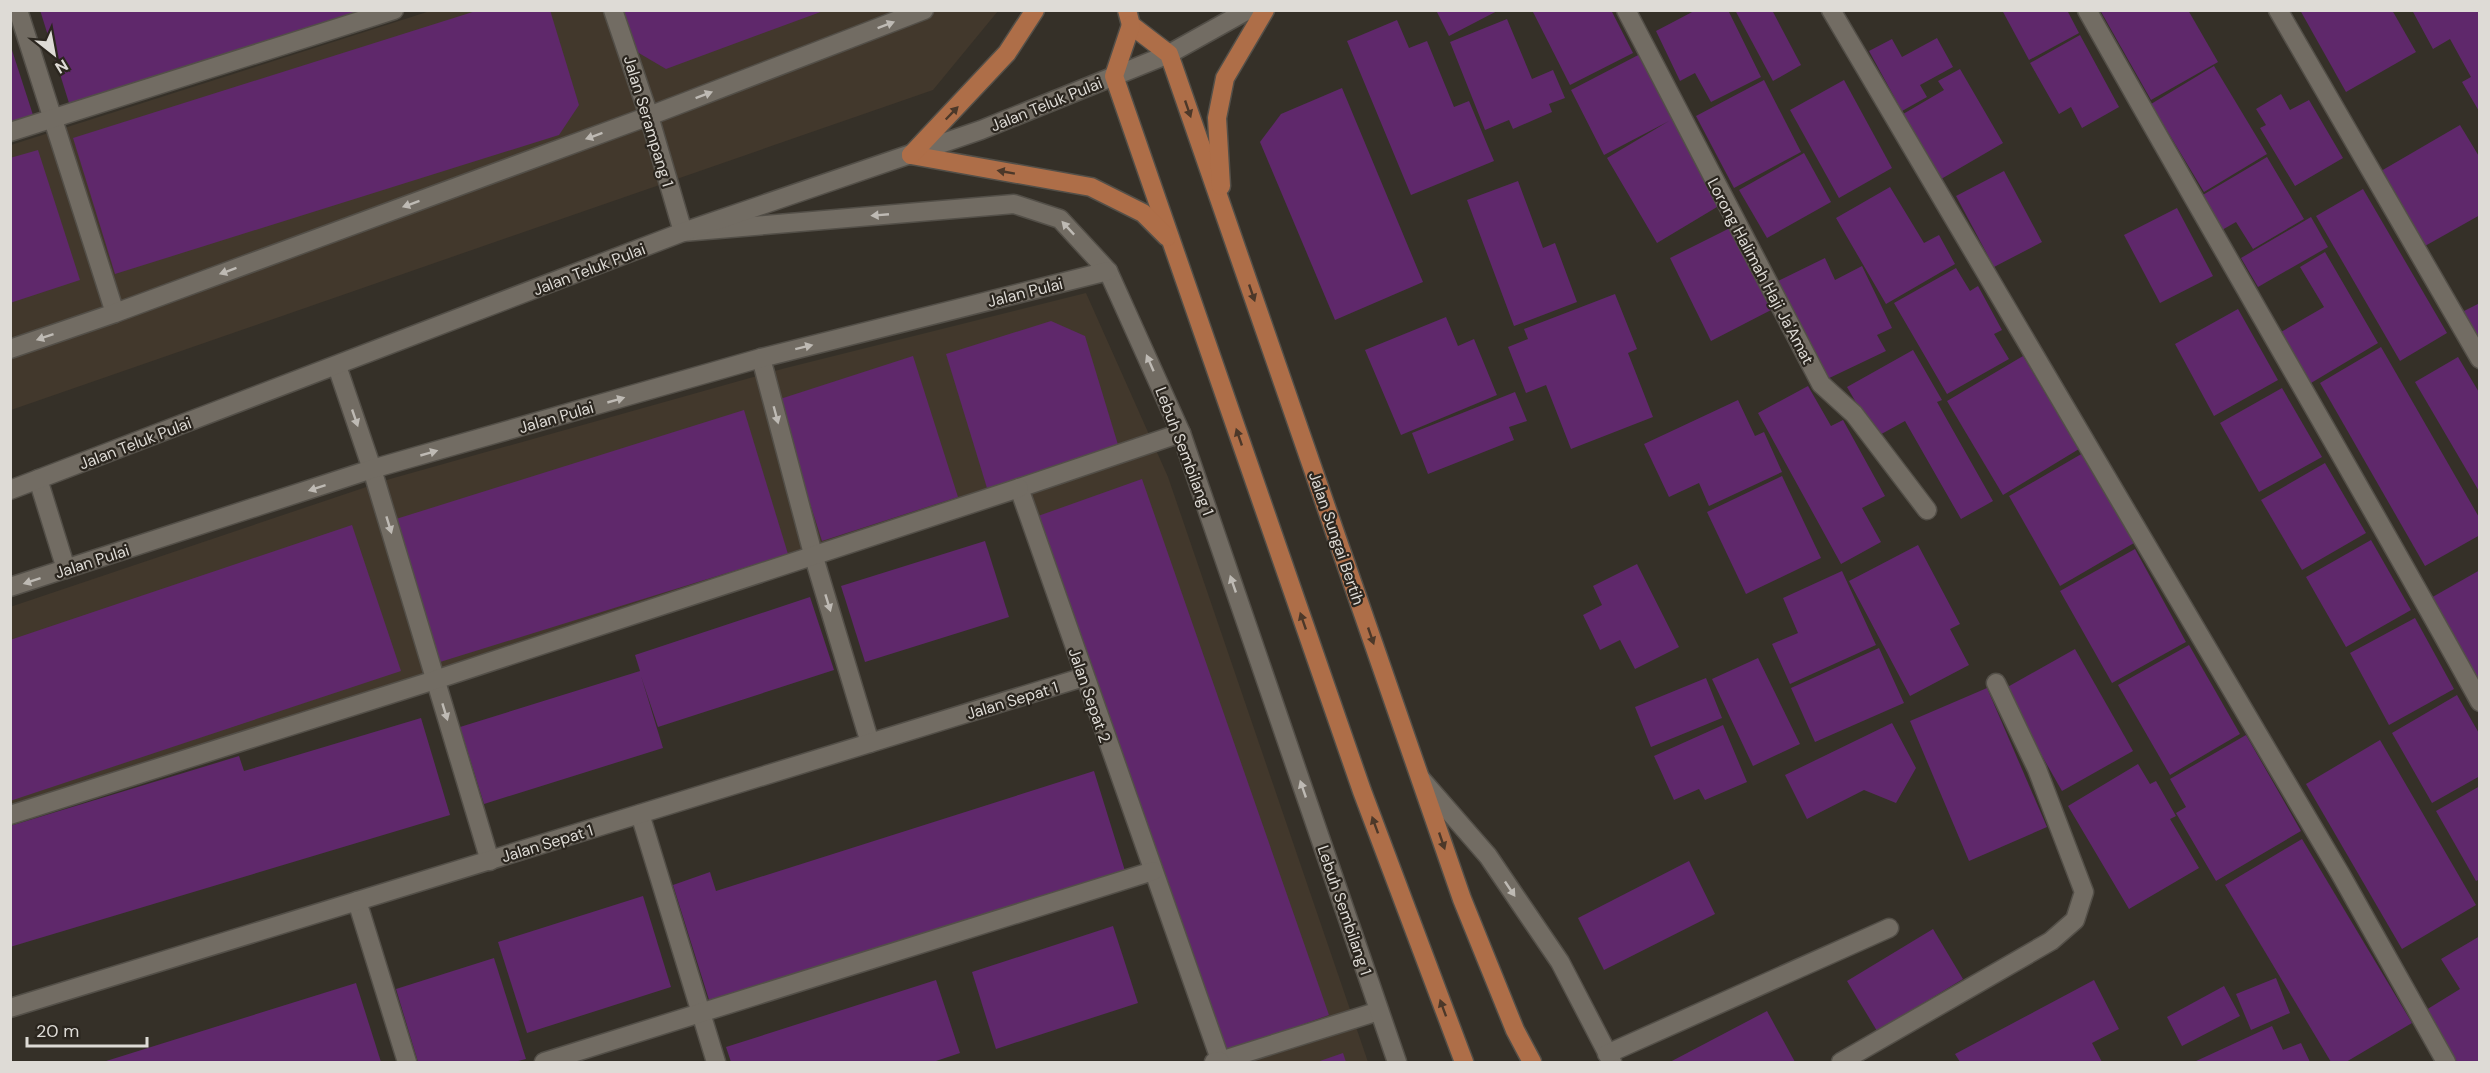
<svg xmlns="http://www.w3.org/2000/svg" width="2490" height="1073" viewBox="0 0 2490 1073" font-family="'DM Sans',sans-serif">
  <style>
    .built { fill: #42382c }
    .building { fill: #5f286b }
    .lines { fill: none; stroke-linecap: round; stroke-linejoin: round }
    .service-casing { stroke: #534f48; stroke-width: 21 }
    .minor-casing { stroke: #534f48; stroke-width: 21 }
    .tertiary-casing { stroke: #534f48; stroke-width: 21 }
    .secondary-casing { stroke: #534f48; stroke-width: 21 }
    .primary-casing { stroke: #534f48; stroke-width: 21 }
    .service { stroke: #726c63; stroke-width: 18 }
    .minor { stroke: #726c63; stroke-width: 18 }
    .tertiary { stroke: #726c63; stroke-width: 18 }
    .secondary { stroke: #726c63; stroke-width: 18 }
    .primary { stroke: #ae6e48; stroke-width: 18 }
    .oneway { fill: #bebab4 }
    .oneway2 { fill: #4c3829 }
    .labels { text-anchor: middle; stroke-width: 4.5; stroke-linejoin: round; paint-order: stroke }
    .street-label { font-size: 16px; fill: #dedbd6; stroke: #2b261f }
  </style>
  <rect width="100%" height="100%" fill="#353028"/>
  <g class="built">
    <path d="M430,11H998L933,90L11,410V145Z"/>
    <path d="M1086,293L1168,477L1368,1062H1233L1026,483L11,806L10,607L390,479L782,369Z"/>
  </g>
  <g class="building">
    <path d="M40,10H364L69,103Z"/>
    <path d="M479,10H550L579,105L559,135L115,274L73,138Z"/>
    <path d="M618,10H826L666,69L632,49Z"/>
    <path d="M1436,10H1499L1449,36Z"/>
    <path d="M1532,10H1611L1633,53L1570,85Z"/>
    <path d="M1696,10H1728L1761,77L1711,102L1695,73L1680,81L1656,31Z"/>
    <path d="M1735,10H1772L1801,65L1773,81Z"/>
    <path d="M2002,10H2067L2079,33L2029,60Z"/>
    <path d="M2100,10H2188L2218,62L2151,100Z"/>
    <path d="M2300,10H2392L2416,52L2346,92Z"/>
    <path d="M2412,10H2480V113L2462,82L2471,77L2450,39L2433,49Z"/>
    <path d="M1507,19L1532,79L1553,70L1565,98L1549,104L1552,112L1513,129L1509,120L1485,130L1450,42Z"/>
    <path d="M1397,20L1409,48L1427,41L1454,107L1469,101L1494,161L1411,195L1347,41Z"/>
    <path d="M2080,35L2119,107L2082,128L2071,107L2059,114L2030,63Z"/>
    <path d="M1937,38L1953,67L1920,85L1927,97L1902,111L1869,51L1892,39L1902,57Z"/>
    <path d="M10,44L33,115L10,122Z"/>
    <path d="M1644,52L1722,204L1657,243L1607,158L1669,121L1604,155L1571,90Z"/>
    <path d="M2214,66L2267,154L2204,192L2151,104Z"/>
    <path d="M1960,69L2003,143L1936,182L1898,117L1944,90L1938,81Z"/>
    <path d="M1764,80L1801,152L1734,188L1696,116Z"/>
    <path d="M1844,80L1892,168L1839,198L1790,110Z"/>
    <path d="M1342,88L1423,282L1335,320L1260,142L1281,114Z"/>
    <path d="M2281,94L2290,110L2309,100L2343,158L2295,186L2260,128L2266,125L2256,109Z"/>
    <path d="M2460,125L2480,158V215L2425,246L2381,171Z"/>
    <path d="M38,150L80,280L10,303V158Z"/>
    <path d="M1804,153L1831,202L1767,238L1739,190Z"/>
    <path d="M2267,157L2304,219L2253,249L2236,222L2222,230L2201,196Z"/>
    <path d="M2004,171L2042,242L1994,267L1956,196Z"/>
    <path d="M1518,181L1543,248L1555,243L1577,302L1514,326L1467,200Z"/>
    <path d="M1890,187L1924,243L1939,235L1955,264L1886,304L1836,218Z"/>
    <path d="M2363,189L2447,333L2400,361L2316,216Z"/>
    <path d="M2177,208L2213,276L2160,303L2124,235Z"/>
    <path d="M2311,217L2328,247L2258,287L2241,258Z"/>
    <path d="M1732,227L1773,309L1711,341L1670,258Z"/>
    <path d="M2325,252L2378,343L2311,383L2281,332L2324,307L2300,267Z"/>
    <path d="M1825,258L1835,280L1862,266L1892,328L1877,335L1886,351L1823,381L1776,282Z"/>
    <path d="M1956,268L1970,291L1978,286L2002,330L1994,334L2009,359L1947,394L1894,303Z"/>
    <path d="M1615,294L1637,349L1628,353L1653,417L1571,449L1546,385L1526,393L1508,347L1528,339L1524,329Z"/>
    <path d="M2480,303V342L2462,312Z"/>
    <path d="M2238,309L2278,380L2214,416L2175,344Z"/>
    <path d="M1446,317L1458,346L1474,339L1497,395L1401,435L1365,350Z"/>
    <path d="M1051,321L1085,336L1119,448L987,488L946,354Z"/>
    <path d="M2381,347L2480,519V535L2425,566L2320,383Z"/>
    <path d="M1913,350L1942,400L1937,402L1993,501L1961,519L1905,421L1876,437L1847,387Z"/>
    <path d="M913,356L958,497L822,541L777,400Z"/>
    <path d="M2023,356L2079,449L2003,495L1947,401Z"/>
    <path d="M2458,357L2480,394V493L2415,382Z"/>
    <path d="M1808,386L1831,426L1843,420L1885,496L1862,508L1881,542L1841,564L1758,413Z"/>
    <path d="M2282,388L2322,457L2259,492L2220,423Z"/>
    <path d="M1515,392L1527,421L1509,427L1514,440L1428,474L1412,433Z"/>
    <path d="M1738,400L1755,436L1764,432L1782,472L1709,506L1699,483L1669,497L1644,444Z"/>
    <path d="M744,410L788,554L440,662L396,519Z"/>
    <path d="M2083,453L2134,543L2060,586L2009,496Z"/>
    <path d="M2325,463L2366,533L2302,570L2261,500Z"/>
    <path d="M1782,476L1821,558L1746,594L1707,512Z"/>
    <path d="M1142,479L1329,1015L1225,1052L1038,516Z"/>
    <path d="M352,525L401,671L10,801V640Z"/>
    <path d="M2371,540L2411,610L2346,647L2306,577Z"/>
    <path d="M985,541L1009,617L865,662L841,586Z"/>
    <path d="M1918,545L1960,624L1950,629L1969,665L1910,696L1849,581Z"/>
    <path d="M2135,549L2186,642L2112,683L2060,591Z"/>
    <path d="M1637,564L1679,647L1635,669L1620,640L1600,650L1583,615L1602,605L1593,586Z"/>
    <path d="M2480,570V687L2429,599Z"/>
    <path d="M1842,571L1876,645L1790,684L1772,644L1798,633L1783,598Z"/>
    <path d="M810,597L834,670L658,727L641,676L663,748L484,804L460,727L640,671L635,655Z"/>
    <path d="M2415,618L2454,689L2389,725L2350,653Z"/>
    <path d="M2189,645L2240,734L2170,775L2118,685Z"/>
    <path d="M1879,648L1904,703L1815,742L1791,688Z"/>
    <path d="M2075,649L2133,751L2062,791L2004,689Z"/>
    <path d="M1758,658L1800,744L1753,766L1712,679Z"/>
    <path d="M1706,678L1722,718L1651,747L1635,707Z"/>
    <path d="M1987,688L2047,827L1969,861L1910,721Z"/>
    <path d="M2457,695L2480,735V776L2432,803L2392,733Z"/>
    <path d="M421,718L450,815L10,947V826L239,756L244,771Z"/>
    <path d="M1892,723L1916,768L1896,803L1864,790L1807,819L1785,775Z"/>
    <path d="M1723,725L1747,782L1705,800L1699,789L1674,800L1654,756Z"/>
    <path d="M2246,735L2301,831L2216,881L2176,813L2186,807L2170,779Z"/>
    <path d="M2380,740L2476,905L2402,949L2306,784Z"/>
    <path d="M2138,764L2150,784L2156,781L2176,816L2170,819L2199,868L2129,909L2068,806Z"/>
    <path d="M1094,771L1125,871L710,1003L673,885L710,872L716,891Z"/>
    <path d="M2480,786V879L2476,881L2436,811Z"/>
    <path d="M2302,839L2412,1023L2346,1062H2331L2225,885Z"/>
    <path d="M1689,861L1715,914L1604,970L1578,918Z"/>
    <path d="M643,896L671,987L527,1033L498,942Z"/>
    <path d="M1113,926L1138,1003L996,1049L972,972Z"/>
    <path d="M1933,929L1963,979L1877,1031L1847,981Z"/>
    <path d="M2480,936V1062H2457L2426,1010L2460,989L2441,959Z"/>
    <path d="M494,958L526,1059L514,1062H418L396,989Z"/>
    <path d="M2276,978L2290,1013L2251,1030L2236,994Z"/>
    <path d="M936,980L960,1053L933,1062H731L726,1047Z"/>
    <path d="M2094,980L2119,1029L2092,1043L2102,1062H1960L1955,1054Z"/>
    <path d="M356,983L381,1062H103Z"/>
    <path d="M2224,986L2240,1016L2182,1046L2167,1017Z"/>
    <path d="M1767,1011L1795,1062H1670Z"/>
    <path d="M2272,1026L2283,1050L2301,1043L2310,1062H2194Z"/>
    <path d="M1343,1053L1346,1062H1317Z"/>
  </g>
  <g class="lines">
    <g class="service-casing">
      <g id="service">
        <path d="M18,10L115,313"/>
        <path d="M10,132L394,10"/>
        <path d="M761,358L813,554L870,743"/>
        <path d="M1181,433L1019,488L1221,1062"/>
        <path d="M372,469L490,861"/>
        <path d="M640,814L716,1062"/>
        <path d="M10,815L435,680L1019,488"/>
        <path d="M357,901L407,1062"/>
        <path d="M1220,1061L1379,1011"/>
        <path d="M544,1062L1153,871"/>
      </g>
    </g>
    <g class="minor-casing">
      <g id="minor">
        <path d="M613,10L649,116L683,232L1014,204L1060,219L1108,271L1181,433L1397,1062"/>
        <path d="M1626,10L1821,384L1854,414L1927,510"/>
        <path d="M1831,10L2341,875L2446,1062"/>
        <path d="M2087,10C2217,242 2352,470 2480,702"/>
        <path d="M2278,10L2480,359"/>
        <path d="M10,349L115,313L649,116L924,10"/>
        <path d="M337,366L372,469"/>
        <path d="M38,479L66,569"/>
        <path d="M10,587L372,469L761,358L1108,271"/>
        <path d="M1421,779L1488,856L1560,962L1612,1062"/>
        <path d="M10,1008L1084,677"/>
        <path d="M1607,1054L1889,928"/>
        <path d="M1214,1062L1220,1061"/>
        <path d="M1841,1062L2051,941L2075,920L2084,892L2037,769L1996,683"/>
      </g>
    </g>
    <g class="tertiary-casing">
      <path id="tertiary" d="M1169,54L1248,10"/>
    </g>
    <g class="secondary-casing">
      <path id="secondary" d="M10,490L683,232L981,130L1169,54"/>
    </g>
    <g class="primary-casing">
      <g id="primary">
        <path d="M1127,10L1131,25L1169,54L1462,899L1515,1030L1532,1062"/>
        <path d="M1131,25L1114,76L1362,791L1464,1062"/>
        <path d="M911,155L1091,187L1143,213L1167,237"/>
        <path d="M911,155L1007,53L1035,10"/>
        <path d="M1221,186L1217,118L1225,78L1265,10"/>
      </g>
    </g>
    <use href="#service" class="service"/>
    <use href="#minor" class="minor"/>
    <use href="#tertiary" class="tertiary"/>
    <use href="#secondary" class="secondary"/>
    <use href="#primary" class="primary"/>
  </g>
  <defs><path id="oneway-solid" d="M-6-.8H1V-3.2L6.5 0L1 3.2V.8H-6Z" transform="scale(1.5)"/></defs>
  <g class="oneway">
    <use href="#oneway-solid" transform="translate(886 25) rotate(-21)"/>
    <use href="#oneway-solid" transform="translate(704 95) rotate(-21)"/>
    <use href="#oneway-solid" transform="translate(594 136) rotate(160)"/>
    <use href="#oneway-solid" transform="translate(411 204) rotate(160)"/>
    <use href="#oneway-solid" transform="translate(880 215) rotate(175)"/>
    <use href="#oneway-solid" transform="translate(1068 228) rotate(-133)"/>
    <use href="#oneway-solid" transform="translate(228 271) rotate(160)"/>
    <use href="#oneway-solid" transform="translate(45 337) rotate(161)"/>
    <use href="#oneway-solid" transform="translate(804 347) rotate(-14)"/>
    <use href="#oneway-solid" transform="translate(1150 363) rotate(-114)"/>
    <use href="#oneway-solid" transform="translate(616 400) rotate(-16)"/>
    <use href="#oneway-solid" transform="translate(776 415) rotate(75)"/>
    <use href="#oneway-solid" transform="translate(355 418) rotate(71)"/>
    <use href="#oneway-solid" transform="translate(429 453) rotate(-16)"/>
    <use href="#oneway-solid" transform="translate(317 488) rotate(162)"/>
    <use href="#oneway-solid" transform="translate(389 525) rotate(73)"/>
    <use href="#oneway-solid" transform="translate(32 581) rotate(162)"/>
    <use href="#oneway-solid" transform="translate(1233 584) rotate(-109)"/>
    <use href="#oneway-solid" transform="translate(828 603) rotate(73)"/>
    <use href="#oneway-solid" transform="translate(445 712) rotate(73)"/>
    <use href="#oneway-solid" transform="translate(1303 789) rotate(-109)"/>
    <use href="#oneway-solid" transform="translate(1510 889) rotate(56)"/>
  </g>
  <g class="oneway2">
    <use href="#oneway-solid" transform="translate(1188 109) rotate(71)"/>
    <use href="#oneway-solid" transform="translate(952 113) rotate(-46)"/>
    <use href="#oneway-solid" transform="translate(1006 172) rotate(-170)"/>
    <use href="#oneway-solid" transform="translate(1252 293) rotate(71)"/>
    <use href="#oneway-solid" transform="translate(1239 437) rotate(-109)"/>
    <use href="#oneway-solid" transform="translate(1303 621) rotate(-109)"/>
    <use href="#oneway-solid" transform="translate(1371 636) rotate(71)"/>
    <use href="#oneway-solid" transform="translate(1375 825) rotate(-110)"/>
    <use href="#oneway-solid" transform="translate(1442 841) rotate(71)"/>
    <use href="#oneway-solid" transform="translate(1443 1008) rotate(-110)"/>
  </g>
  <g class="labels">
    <g class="street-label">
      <text transform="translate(1046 104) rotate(-22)" y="6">Jalan Teluk Pulai</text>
      <text transform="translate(649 121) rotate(73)" y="6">Jalan Serampang 1</text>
      <text transform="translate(589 269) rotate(-21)" y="6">Jalan Teluk Pulai</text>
      <text transform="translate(1761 271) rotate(62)" y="6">Lorong Halimah Haji Ja'Amat</text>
      <text transform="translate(1025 292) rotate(-14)" y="6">Jalan Pulai</text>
      <text transform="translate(556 417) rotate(-16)" y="6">Jalan Pulai</text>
      <text transform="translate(135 443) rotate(-21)" y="6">Jalan Teluk Pulai</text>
      <text transform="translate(1185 451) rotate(69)" y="6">Lebuh Sembilang 1</text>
      <text transform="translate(1337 538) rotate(71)" y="6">Jalan Sungai Bertih</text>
      <text transform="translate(92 561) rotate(-18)" y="6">Jalan Pulai</text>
      <text transform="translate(1090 695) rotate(71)" y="6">Jalan Sepat 2</text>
      <text transform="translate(1012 700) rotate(-17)" y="6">Jalan Sepat 1</text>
      <text transform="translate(547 843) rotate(-17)" y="6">Jalan Sepat 1</text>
      <text transform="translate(1345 910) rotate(71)" y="6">Lebuh Sembilang 1</text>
    </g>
  </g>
  <rect width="2490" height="1073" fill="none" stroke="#dedbd6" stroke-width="24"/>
  <g transform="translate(54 54) rotate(149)" stroke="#2b261f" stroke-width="4.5" paint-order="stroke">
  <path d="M0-4.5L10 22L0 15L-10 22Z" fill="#dedbd6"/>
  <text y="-9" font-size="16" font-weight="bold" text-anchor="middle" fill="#dedbd6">N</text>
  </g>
  <path d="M27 1037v9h120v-9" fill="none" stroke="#dedbd6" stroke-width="3"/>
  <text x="36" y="1037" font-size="18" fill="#dedbd6" stroke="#2b261f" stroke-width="4.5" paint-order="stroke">20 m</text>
</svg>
